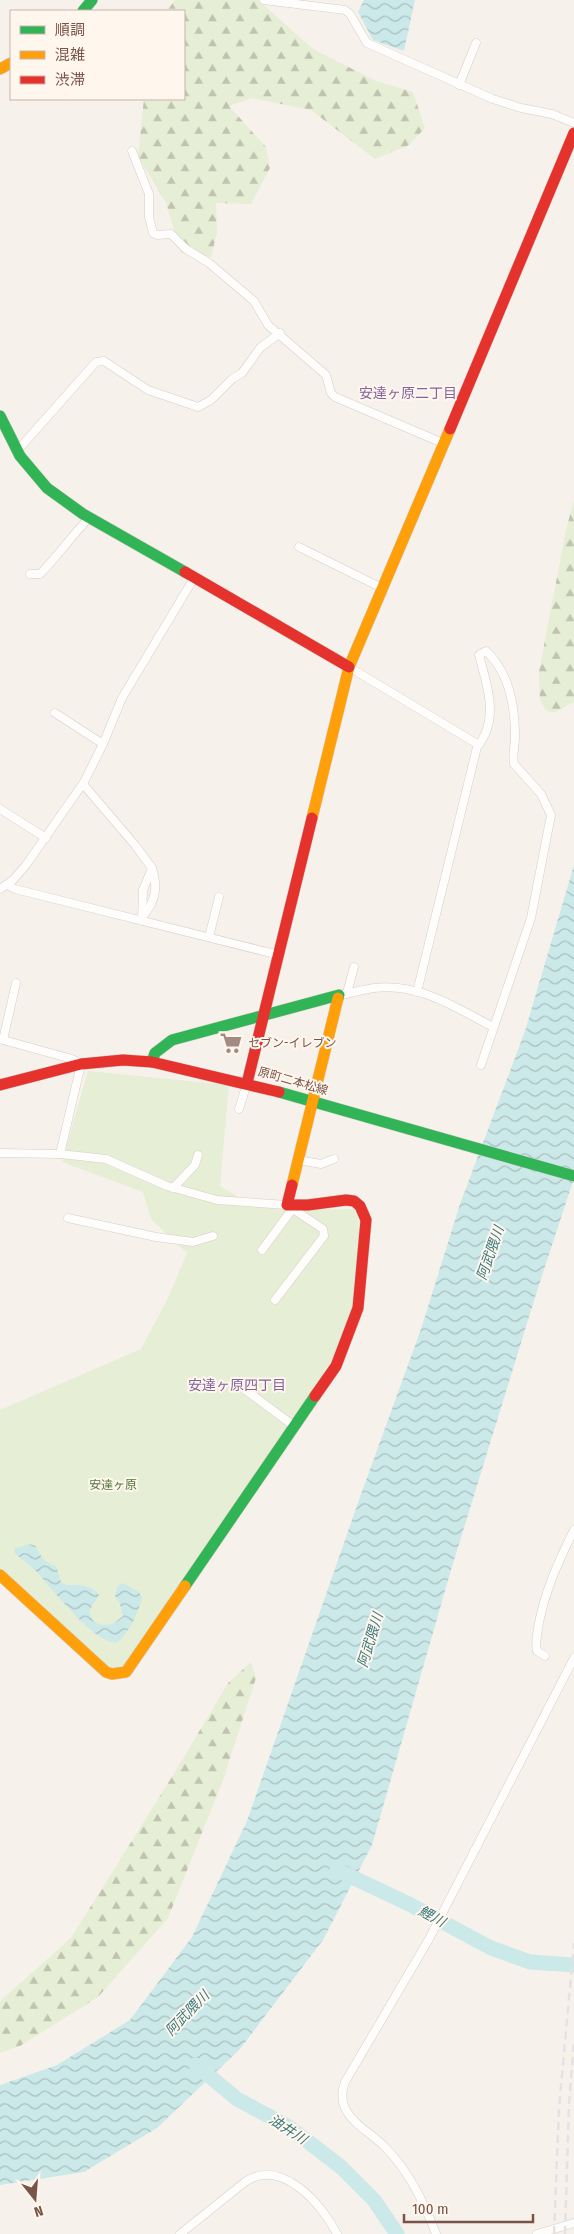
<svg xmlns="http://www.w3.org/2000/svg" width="574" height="2234" viewBox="0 0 574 2234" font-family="'Fira Sans Condensed','Noto Sans JP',sans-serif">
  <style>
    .green { fill: #e6eed5 }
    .forest { fill: url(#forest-firs) }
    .water { fill: url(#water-waves) }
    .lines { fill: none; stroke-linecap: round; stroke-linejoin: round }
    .river { stroke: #cbe9e9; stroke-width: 15 }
    .street-casing { stroke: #d6cdc8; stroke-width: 9 }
    .fast-casing { stroke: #d7cdc8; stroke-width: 12 }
    .slow-casing { stroke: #d7cdc8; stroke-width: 12 }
    .jam-casing { stroke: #d7cdc8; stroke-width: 12 }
    .street { stroke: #fefdfc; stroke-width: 8 }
    .fast { stroke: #30b455; stroke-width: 11 }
    .slow { stroke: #ff9f0a; stroke-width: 11 }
    .jam { stroke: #e5322d; stroke-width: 11 }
    .rail { stroke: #e4e2e5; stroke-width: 2.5; stroke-dasharray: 8 5; stroke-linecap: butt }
    .labels { text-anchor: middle; stroke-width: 4; stroke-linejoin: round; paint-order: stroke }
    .poi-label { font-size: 12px; fill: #785449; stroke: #fff6ed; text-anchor: start }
    .street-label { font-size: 12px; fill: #785449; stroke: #fff6ed }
    .park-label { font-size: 12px; fill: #55793d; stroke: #fff6ed }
    .neighbourhood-label { font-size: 14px; fill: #83649c; stroke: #fff6ed }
    .water-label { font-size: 14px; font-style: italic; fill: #3b7a7e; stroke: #fff6ed }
  </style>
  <defs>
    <pattern id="forest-firs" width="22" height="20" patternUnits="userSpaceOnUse" patternTransform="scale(1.25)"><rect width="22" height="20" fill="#e6eed5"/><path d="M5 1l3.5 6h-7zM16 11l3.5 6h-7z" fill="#bfc3af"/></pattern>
    <pattern id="water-waves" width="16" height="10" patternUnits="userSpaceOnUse" patternTransform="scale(1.25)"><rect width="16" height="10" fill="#cbe9e9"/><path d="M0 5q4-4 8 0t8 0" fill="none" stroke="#aabfbf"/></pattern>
  </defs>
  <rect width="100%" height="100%" fill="#f7f1eb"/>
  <path class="green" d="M88,1071L229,1085L220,1186L253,1206L287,1210L356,1209L359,1227L352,1313L334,1356L304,1405L126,1668L111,1670L0,1570V1410L141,1349L168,1298L187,1253L151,1219L143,1192L62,1162Z"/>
  <g class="forest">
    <path d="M175,0H258L313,49L376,81L413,92L425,128L409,145L375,159L311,110L252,98L229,106L266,147L270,168L251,204L216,203L217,233L211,257L181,253L166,203L138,156L144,99H184V11H167Z"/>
    <path d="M574,500V702L555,712L546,711L540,701L539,672L566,530Z"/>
    <path d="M251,1662L256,1678L223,1780L168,1918L98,1997L20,2046L0,2053V2001L71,1938L175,1772L228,1683Z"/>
  </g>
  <g class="water">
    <path d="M364,0H415L404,51L373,40L358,12Z"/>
    <path d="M574,865V1178L537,1291L451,1570L372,1845L323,1940L240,2049L157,2128L84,2172L0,2185V2085L57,2065L130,2020L192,1937L247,1821L360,1497L421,1329L460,1204L525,1031Z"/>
    <path d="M29,1544L36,1546C39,1555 46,1564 56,1566L61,1582L66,1585C78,1585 91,1584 99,1595L89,1611L93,1621C105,1628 113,1625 123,1616L120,1604L115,1596L117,1587L122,1583L138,1591L142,1597C138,1614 131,1629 118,1642C97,1647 53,1590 38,1573C31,1565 22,1561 15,1553L14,1549Z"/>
  </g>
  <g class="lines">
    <g class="river">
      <path d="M337,1870L409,1904L491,1948L530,1962L574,1965"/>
      <path d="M196,2065L237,2099L289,2127L341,2167L374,2200L397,2234"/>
    </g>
    <g class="street-casing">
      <g id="street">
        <path d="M264,0L345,10L350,14L367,43L493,99L521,108L552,114L574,123"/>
        <path d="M459,85L476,43"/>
        <path d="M132,151L149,194V217L153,233L157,235L171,234L186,249L209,263L254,301L268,325L326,375L331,393L335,397L445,444"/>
        <path d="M17,451L96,362L104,361L148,390L198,407L211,400L232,379L242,373L260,348L280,333"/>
        <path d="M299,547L384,589"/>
        <path d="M30,574H40C58,556 72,535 90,517"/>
        <path d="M349,667L479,745"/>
        <path d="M55,713L103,744"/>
        <path d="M83,784L135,845L152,868L143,890L142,921"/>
        <path d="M0,809L46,838"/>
        <path d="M8,885L15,889L279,955"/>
        <path d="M0,889L13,880L26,865L84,782L103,744L122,698L194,578"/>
        <path d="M143,916C156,901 158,887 152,868"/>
        <path d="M209,937L219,897"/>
        <path d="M417,992L477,747C500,720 487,685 479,655L486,651C509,672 515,707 515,737C515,746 512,755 514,764L541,794L551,815L531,918L481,1065"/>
        <path d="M347,993L354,967"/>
        <path d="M339,995C351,993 362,990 374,988C418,982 456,1008 493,1027"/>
        <path d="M0,1039L72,1059L81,1064L60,1154"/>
        <path d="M3,1040L16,983"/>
        <path d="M239,1109L247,1083"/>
        <path d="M0,1153L60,1154L106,1159L167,1186L217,1200L287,1205L323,1229L324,1236L275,1300"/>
        <path d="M298,1160L321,1164L334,1159"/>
        <path d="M173,1188L195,1165L198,1155"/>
        <path d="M68,1218L156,1237L193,1242L213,1236"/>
        <path d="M262,1250L293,1208"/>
        <path d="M243,1388L294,1426"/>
        <path d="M545,1656L537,1651C535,1644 537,1636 538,1628C544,1593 558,1562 574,1530"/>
        <path d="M180,2234L245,2182C281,2157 322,2204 337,2234"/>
        <path d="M436,2234C424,2203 410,2173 386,2148C374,2135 353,2125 345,2108C341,2099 342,2090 345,2082L429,1939L574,1658"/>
        <path d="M537,2234L574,2223"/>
      </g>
    </g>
    <g class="fast-casing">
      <g id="fast">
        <path d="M83,11L92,0"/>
        <path d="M0,416L20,456L47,488L83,514L185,572"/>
        <path d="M152,1062L155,1053L172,1040L339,995L338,998"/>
        <path d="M279,1092L574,1176"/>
        <path d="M185,1586L315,1396"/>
      </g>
    </g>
    <g class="slow-casing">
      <g id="slow">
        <path d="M0,69L11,63"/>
        <path d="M312,818L349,667L450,429"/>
        <path d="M292,1185L338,998"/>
        <path d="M0,1575L106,1672L112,1674L126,1672L185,1586"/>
      </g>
    </g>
    <g class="jam-casing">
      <g id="jam">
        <path d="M450,429L574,133"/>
        <path d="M185,572L349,667"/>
        <path d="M247,1083L312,818"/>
        <path d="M0,1085L81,1064L123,1060L152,1062L279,1092"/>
        <path d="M292,1185L287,1205H308L346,1200L354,1201L360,1206L366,1220L358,1308L336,1366L315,1396"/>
      </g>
    </g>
    <use href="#street" class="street"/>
    <use href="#fast" class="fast"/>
    <use href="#slow" class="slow"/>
    <use href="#jam" class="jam"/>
    <g class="rail">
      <path d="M554,2234L559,2108L574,1943"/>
      <path d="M565,2234L569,2104L574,2040"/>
    </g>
  </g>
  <defs>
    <g id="supermarket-bare" transform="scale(1.725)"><path d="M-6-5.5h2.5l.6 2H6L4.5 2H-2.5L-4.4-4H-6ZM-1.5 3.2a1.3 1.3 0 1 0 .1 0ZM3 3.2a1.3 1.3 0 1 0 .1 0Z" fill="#a48b82" stroke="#fff6ed" stroke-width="2.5" paint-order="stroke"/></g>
  </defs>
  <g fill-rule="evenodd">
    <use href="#supermarket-bare" x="231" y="1043"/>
  </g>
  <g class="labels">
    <g class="poi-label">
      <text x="248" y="1047">セブン-イレブン</text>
    </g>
    <g class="street-label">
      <text transform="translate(293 1081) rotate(16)" y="4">原町二本松線</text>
    </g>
    <g class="park-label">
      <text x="113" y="1489">安達ヶ原</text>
    </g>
    <g class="neighbourhood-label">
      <text x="408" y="398">安達ヶ原二丁目</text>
      <text x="237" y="1390">安達ヶ原四丁目</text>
    </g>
    <g class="water-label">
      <text transform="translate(490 1253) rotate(-71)" y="5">阿武隈川</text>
      <text transform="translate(370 1640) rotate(-73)" y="5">阿武隈川</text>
      <text transform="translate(432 1916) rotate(28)" y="5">鯉川</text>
      <text transform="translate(187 2013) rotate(-46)" y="5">阿武隈川</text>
      <text transform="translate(288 2129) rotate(33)" y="5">油井川</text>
    </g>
  </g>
  <rect x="10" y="10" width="175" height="90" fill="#fff6ed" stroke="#c9b5ab"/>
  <rect x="20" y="26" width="25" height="8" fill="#30b455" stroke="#c9b5ab"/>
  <text x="55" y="35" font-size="15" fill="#785449">順調</text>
  <rect x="20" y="51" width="25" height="8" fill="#ff9f0a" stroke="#c9b5ab"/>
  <text x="55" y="60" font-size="15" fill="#785449">混雑</text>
  <rect x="20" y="76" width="25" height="8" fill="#e5322d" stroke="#c9b5ab"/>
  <text x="55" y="85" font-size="15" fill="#785449">渋滞</text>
  <g transform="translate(35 2199) rotate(163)" stroke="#fff6ed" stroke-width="4" paint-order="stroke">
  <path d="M0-4L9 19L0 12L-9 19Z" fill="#785449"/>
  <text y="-8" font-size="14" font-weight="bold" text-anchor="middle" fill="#785449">N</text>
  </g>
  <path d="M404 2214v8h129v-8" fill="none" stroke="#785449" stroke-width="2.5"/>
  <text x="412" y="2214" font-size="15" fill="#785449" stroke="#fff6ed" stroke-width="4" paint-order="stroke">100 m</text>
</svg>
